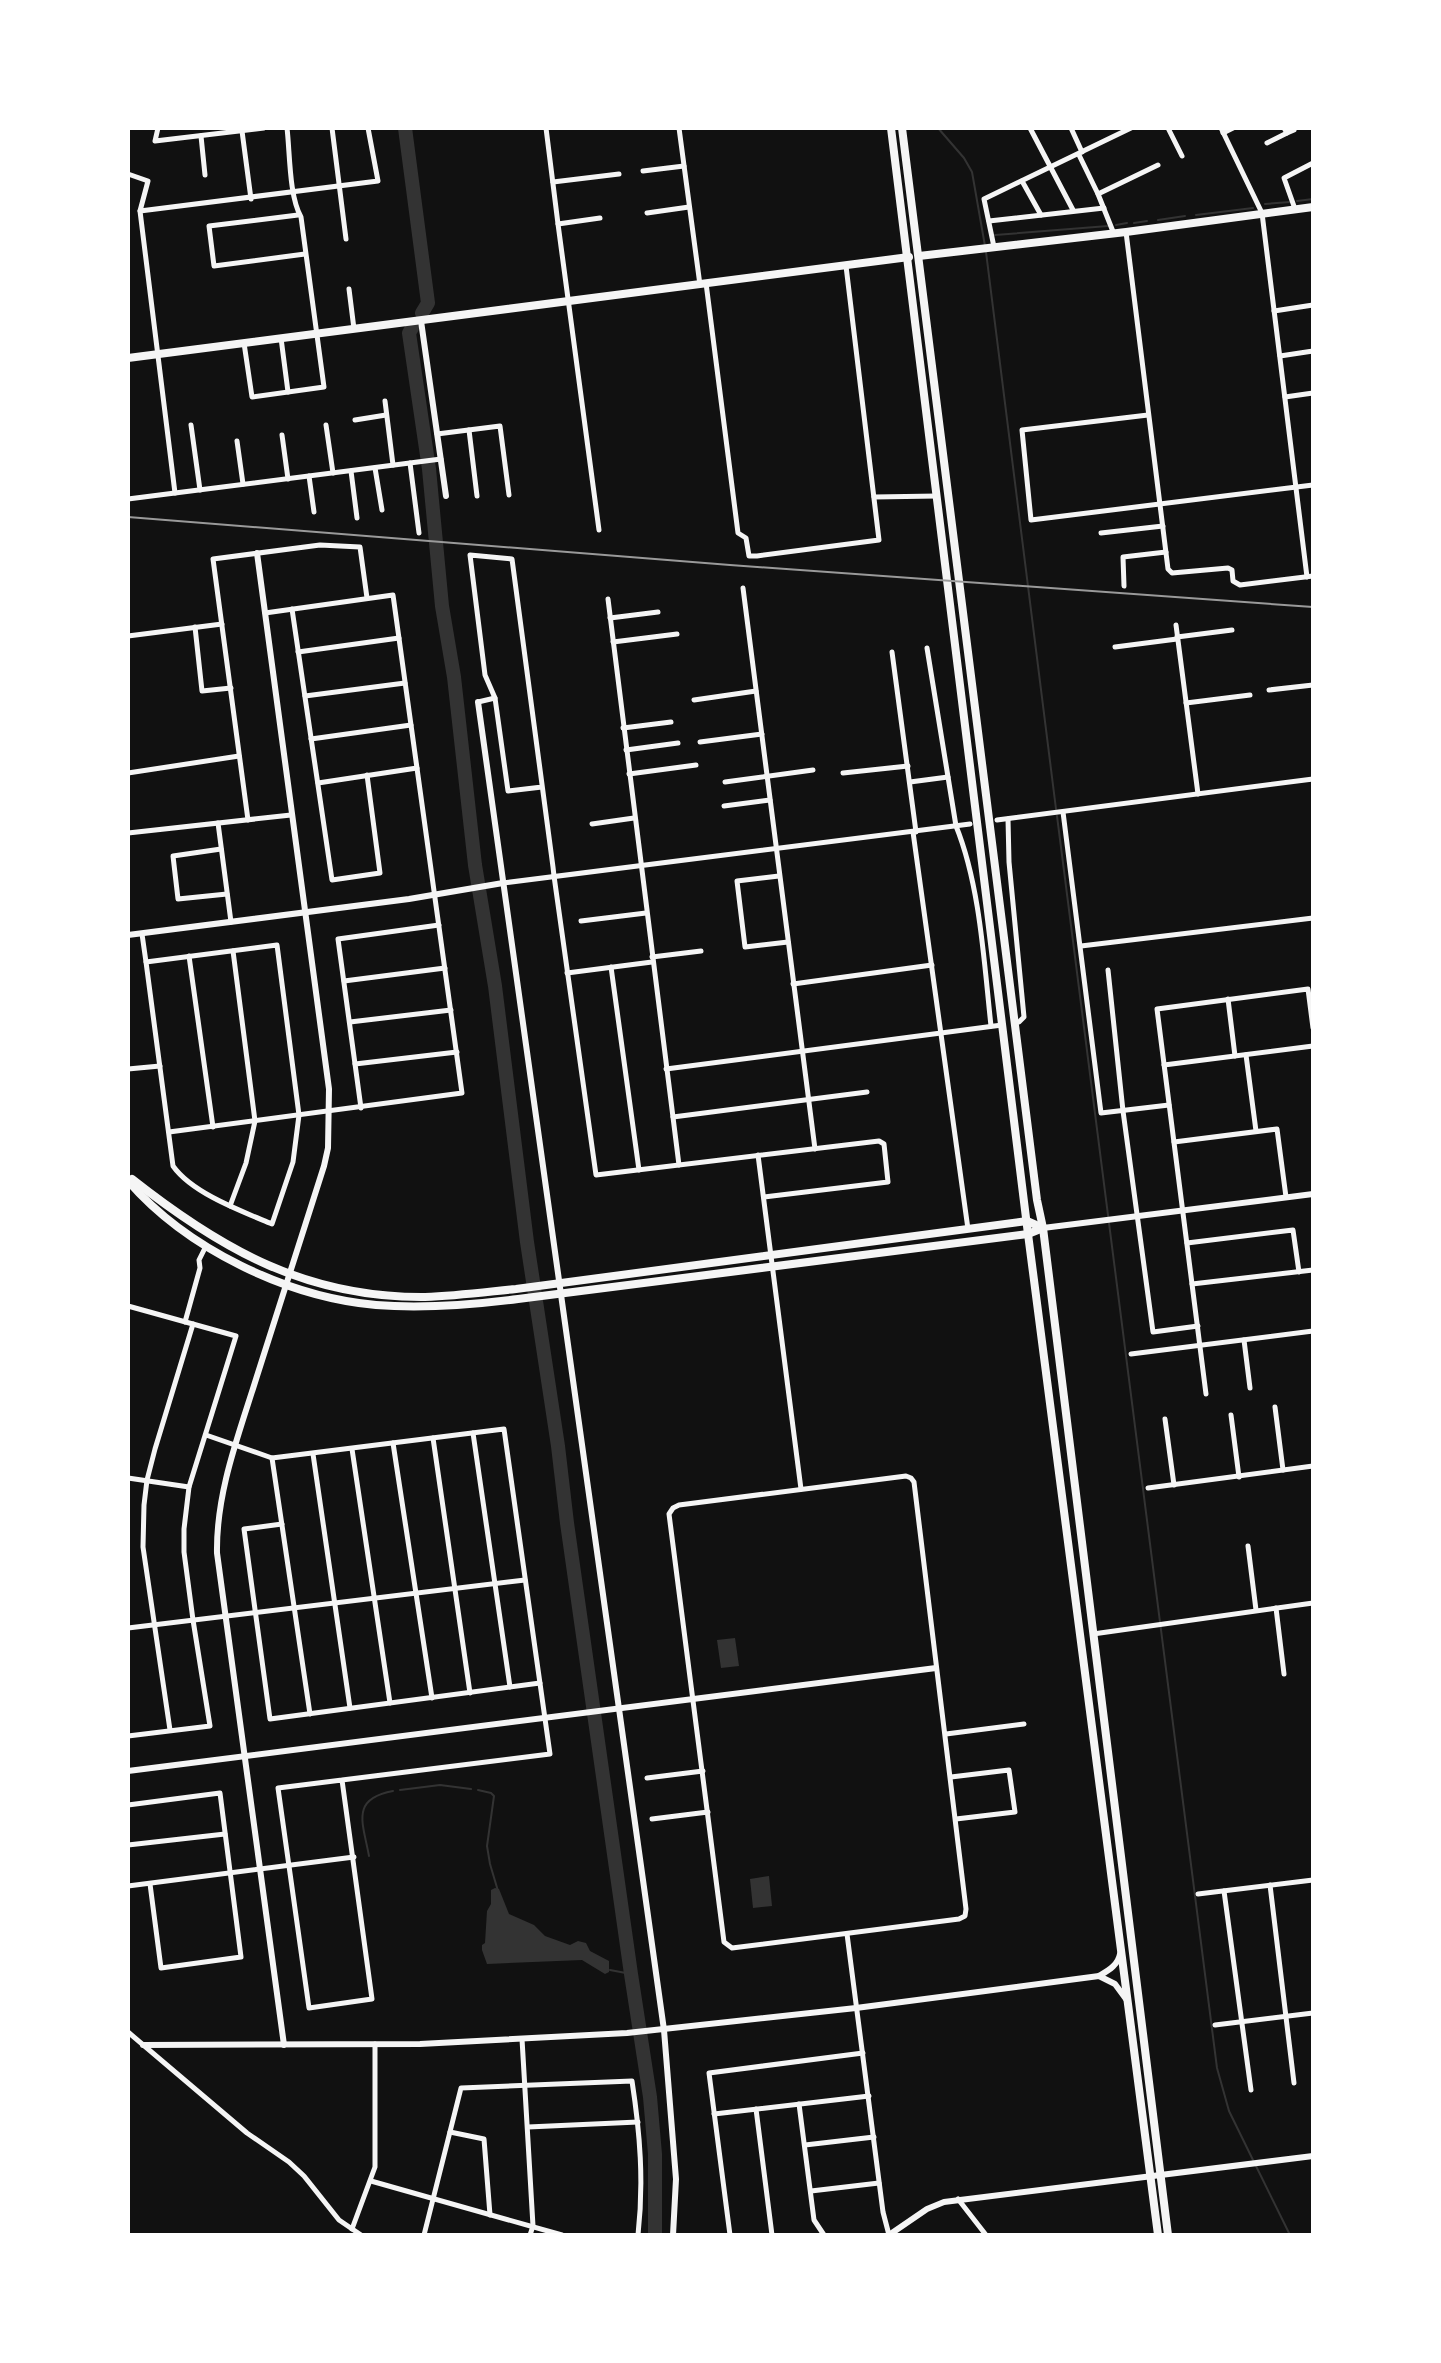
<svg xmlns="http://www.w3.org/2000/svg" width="1441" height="2363" viewBox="0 0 1441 2363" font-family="Ubuntu,sans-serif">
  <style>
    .water { fill: #333 }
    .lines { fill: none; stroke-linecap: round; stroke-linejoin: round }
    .stream { stroke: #333; stroke-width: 2 }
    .river { stroke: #333; stroke-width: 14 }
    .minor { stroke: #f5f5f5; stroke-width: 5 }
    .tertiary { stroke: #f5f5f5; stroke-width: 6 }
    .primary { stroke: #f5f5f5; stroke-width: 8 }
    .trunk { stroke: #f5f5f5; stroke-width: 8 }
    .rail { stroke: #9a9a9a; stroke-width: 2 }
  </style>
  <rect width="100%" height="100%" fill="#111"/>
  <g class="water">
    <path d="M735,1638L739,1666L721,1668L717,1640Z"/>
    <path d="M769,1876L772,1906L753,1908L750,1879Z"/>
    <path d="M495,1888L499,1889L509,1914L534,1925L545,1936L570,1945L578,1941L586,1943L590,1951L609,1961V1972L605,1974L582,1960L487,1964L482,1950V1945L485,1943L487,1911L491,1904V1890Z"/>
  </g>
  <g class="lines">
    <g class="stream">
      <path d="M938,128L964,158L972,172L985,246"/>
      <path d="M1297,201L1313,199"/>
      <path d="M1265,204L1290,202"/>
      <path d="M1196,215L1253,208"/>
      <path d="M1158,220L1185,216"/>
      <path d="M1134,223L1147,221"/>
      <path d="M1116,225L1127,223"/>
      <path d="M995,235L1108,226"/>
      <path d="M986,252L1056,809"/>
      <path d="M1057,816L1217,2068L1229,2111L1253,2160"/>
      <path d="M400,1790L440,1785L471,1789"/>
      <path d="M478,1790L491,1793L494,1796L487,1846L490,1864L498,1891"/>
      <path d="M369,1856C363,1823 350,1799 393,1791"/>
      <path d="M610,1970L631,1974"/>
      <path d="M1256,2166L1290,2235"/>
    </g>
    <g class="river">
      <path d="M405,128L428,303L422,313"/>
      <path d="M412,328L409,333L429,469L442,606L454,677L475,865L495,986L527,1242L558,1446L567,1523L631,1974L650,2097L655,2154V2235"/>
    </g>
    <g class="minor">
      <path d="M158,128L155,141L264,128"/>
      <path d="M332,128L346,239"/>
      <path d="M546,128L558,224L600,218"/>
      <path d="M679,128L700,285"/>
      <path d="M1030,128L1073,210"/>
      <path d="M1071,128L1082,152"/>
      <path d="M1168,128L1182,156"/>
      <path d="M1221,128L1262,213L1307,577"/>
      <path d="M242,131L251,199"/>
      <path d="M1223,133L1233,128"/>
      <path d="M1287,133L1294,130"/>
      <path d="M201,136L205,175"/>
      <path d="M1267,143L1287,133L1284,128"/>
      <path d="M1079,155L1098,194L1114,234"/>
      <path d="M643,171L684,166"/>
      <path d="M128,174L148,181L140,211L175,493L441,459"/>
      <path d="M1022,181L1041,215"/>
      <path d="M553,182L619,174"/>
      <path d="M1098,194L1158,165"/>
      <path d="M1295,209L1284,178L1313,163"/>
      <path d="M140,211L378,181L368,128"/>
      <path d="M647,213L689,207"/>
      <path d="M298,215L209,226L214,266L305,254"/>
      <path d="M989,221L1104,208"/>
      <path d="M558,224L599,530"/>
      <path d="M1126,232L1168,569L1172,573L1228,568L1232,570L1233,581L1240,585L1313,576"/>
      <path d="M994,247L984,199L1131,128"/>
      <path d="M706,283L738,533L746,538L749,556H757L879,540L846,266"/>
      <path d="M349,289L354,329"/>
      <path d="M1274,311L1313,305"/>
      <path d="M281,338L288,392"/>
      <path d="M244,343L252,397L324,387L301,217C289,196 290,153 287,128"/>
      <path d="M1280,356L1313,351"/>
      <path d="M1285,397L1313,393"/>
      <path d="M385,401L393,465"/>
      <path d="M1148,415L1022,430L1031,520L1313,485"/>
      <path d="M355,420L386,415"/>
      <path d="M191,425L200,490"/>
      <path d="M326,425L333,473"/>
      <path d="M469,430L477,496"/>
      <path d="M437,434L500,426L509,495"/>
      <path d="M282,435L288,479"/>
      <path d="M237,441L243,484"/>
      <path d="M410,463L419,533"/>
      <path d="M375,468L382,510"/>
      <path d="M351,471L357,518"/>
      <path d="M309,476L314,512"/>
      <path d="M874,497L937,496"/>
      <path d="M128,499L175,493"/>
      <path d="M1101,533L1163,526"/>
      <path d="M1124,586L1123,557L1166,552"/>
      <path d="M743,588L815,1149"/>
      <path d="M608,599L679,1165"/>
      <path d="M292,609L332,880L380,873L367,775"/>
      <path d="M610,618L658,612"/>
      <path d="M1176,625L1198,794"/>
      <path d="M195,627L202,691L231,688"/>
      <path d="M128,636L222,624"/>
      <path d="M1177,637L1232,630"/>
      <path d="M613,642L677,634"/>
      <path d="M1115,647L1177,639"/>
      <path d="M927,648L956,826C980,885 984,962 991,1026"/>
      <path d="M298,652L399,638"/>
      <path d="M892,652L916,832"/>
      <path d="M1269,690L1313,685"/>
      <path d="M305,696L405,683"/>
      <path d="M694,700L756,691"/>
      <path d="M478,702L495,698"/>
      <path d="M1186,703L1250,695"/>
      <path d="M623,728L671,722"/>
      <path d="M311,739L411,725"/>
      <path d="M700,742L762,734"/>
      <path d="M626,750L678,743"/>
      <path d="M128,773L239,756"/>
      <path d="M843,773L908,766"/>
      <path d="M629,774L696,765"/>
      <path d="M725,782L813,770"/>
      <path d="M910,782L948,777"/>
      <path d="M318,783L417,768"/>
      <path d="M542,787L508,791L495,698L485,675L470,555L512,559L553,867L554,876L596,1175L879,1141L884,1144L888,1182L764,1197"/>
      <path d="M724,806L770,800"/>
      <path d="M1063,812L1101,1113L1169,1105"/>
      <path d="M1008,819L1009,862L1024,1017L1019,1022H1015"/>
      <path d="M248,820L213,559L320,545L360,547L367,598"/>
      <path d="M997,820L1313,779"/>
      <path d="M218,823L231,922"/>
      <path d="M592,824L634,818"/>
      <path d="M913,832L968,1229"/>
      <path d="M128,833L291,815"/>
      <path d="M221,849L173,856L178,899L227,894"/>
      <path d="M779,876L737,881L745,947L788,942"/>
      <path d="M503,883L970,824"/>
      <path d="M581,921L646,913"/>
      <path d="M142,934L146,962"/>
      <path d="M277,945L299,1115L293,1162L272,1224C241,1211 192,1193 173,1166L146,962Z"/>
      <path d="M1081,946L1313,918"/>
      <path d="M189,956L213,1127"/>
      <path d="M652,957L701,951"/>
      <path d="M611,967L639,1170"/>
      <path d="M1108,970L1123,1111L1153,1332L1198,1326"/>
      <path d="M567,973L652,962"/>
      <path d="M344,981L445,968"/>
      <path d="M793,984L932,965"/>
      <path d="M1228,999L1235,1056"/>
      <path d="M350,1022L451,1010"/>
      <path d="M1246,1055L1256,1131"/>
      <path d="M355,1064L457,1052"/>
      <path d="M1164,1065L1313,1046"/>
      <path d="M128,1069L160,1066"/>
      <path d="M666,1069L1002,1025"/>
      <path d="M361,1108L338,939L439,925"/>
      <path d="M673,1117L867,1092"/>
      <path d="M169,1132L462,1093L393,595L265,613"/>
      <path d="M1174,1142L1277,1129L1286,1197"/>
      <path d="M758,1155L801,1489"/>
      <path d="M230,1206L246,1163L255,1121L233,951"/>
      <path d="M1187,1243L1293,1230L1299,1272"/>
      <path d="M1192,1284L1313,1270"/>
      <path d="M128,1306L236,1336L189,1487L184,1529V1552L193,1620L210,1726L128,1736"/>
      <path d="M185,1322L200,1268L199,1260L206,1246"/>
      <path d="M1244,1340L1250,1388"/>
      <path d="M1131,1354L1313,1331"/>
      <path d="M1206,1394L1157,1009L1308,989L1313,1028"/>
      <path d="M1275,1407L1283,1470"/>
      <path d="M1231,1415L1239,1477"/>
      <path d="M1165,1419L1174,1485"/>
      <path d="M473,1433L510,1687"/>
      <path d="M206,1435L272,1458L504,1429L550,1754C459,1766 369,1776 278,1788L309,2008L372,1999L342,1780"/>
      <path d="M433,1438L470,1693"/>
      <path d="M393,1443L432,1698"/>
      <path d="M352,1449L390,1703"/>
      <path d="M313,1454L350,1708"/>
      <path d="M272,1458L310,1714"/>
      <path d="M906,1476L911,1478L914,1482L966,1909L965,1916L959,1919L732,1948L724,1942L669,1514L673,1508L679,1505Z"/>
      <path d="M128,1478L189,1487"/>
      <path d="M1148,1488L1313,1466"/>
      <path d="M282,1524L244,1529L270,1719L540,1683"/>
      <path d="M1248,1546L1256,1610"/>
      <path d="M1276,1608L1284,1674"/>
      <path d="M128,1628L525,1580"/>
      <path d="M1093,1634L1313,1603"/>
      <path d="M170,1730L143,1547L144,1505L147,1480L155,1449L193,1324"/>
      <path d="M946,1734L1024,1724"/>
      <path d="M951,1777L1009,1770L1015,1812L956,1819"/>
      <path d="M647,1778L703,1771"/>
      <path d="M128,1805L220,1793L241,1957L161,1968L150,1884"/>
      <path d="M652,1819L708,1812"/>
      <path d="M128,1845L225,1834"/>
      <path d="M1270,1885L1294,2083"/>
      <path d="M128,1886L354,1857"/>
      <path d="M1224,1891L1251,2090"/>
      <path d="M1198,1894L1313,1880"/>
      <path d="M847,1934L883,2212L889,2235"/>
      <path d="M1215,2025L1313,2013"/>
      <path d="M128,2032L247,2133L289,2162L304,2176L339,2220L361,2235"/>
      <path d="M522,2039L533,2226L530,2235"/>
      <path d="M799,2104L814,2220L824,2235"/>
      <path d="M756,2109L772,2235"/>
      <path d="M714,2114L869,2096"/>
      <path d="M528,2127L638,2122"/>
      <path d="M450,2132L484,2139L490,2215"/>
      <path d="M805,2145L874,2137"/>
      <path d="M371,2181L562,2235"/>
      <path d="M811,2191L879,2183"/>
      <path d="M958,2199L986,2235"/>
      <path d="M352,2229L375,2167V2044"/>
      <path d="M424,2235L461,2088L632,2081C640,2133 644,2182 638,2235"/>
      <path d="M730,2235L709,2073L863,2053"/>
    </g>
    <g class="tertiary">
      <path d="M421,321L446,496"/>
      <path d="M257,553L329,1089L328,1148L324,1166C302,1236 280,1306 257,1376C239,1434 216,1492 217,1553L284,2045"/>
      <path d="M478,702L664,2030L676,2179L673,2235"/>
      <path d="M128,935L409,899L503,883"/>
      <path d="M1043,1228L1313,1194"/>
      <path d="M128,1771L936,1668"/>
      <path d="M1099,1976L1115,1984L1126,1999"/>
      <path d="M143,2045L420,2044L627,2033L856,2008L1099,1976C1109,1970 1118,1965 1120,1954"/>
      <path d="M889,2235L927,2209L944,2202L1313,2156"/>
    </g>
    <path class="primary" d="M919,256L1126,232L1313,207"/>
    <g class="trunk">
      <path d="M891,128L1028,1234L1158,2235"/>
      <path d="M902,128L1037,1200L1043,1228L1168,2235"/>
      <path d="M128,358L909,257"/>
      <path d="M132,1179C222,1250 307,1298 425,1297C456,1296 486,1292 516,1289L1027,1221L1043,1228"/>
      <path d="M128,1181C187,1249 287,1297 376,1305C424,1309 471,1305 518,1299L1028,1234L1043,1228"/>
    </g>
    <path class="rail" d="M128,517L730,565L1313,607"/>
  </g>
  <rect width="1441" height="2363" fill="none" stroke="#ffffff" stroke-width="260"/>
</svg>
